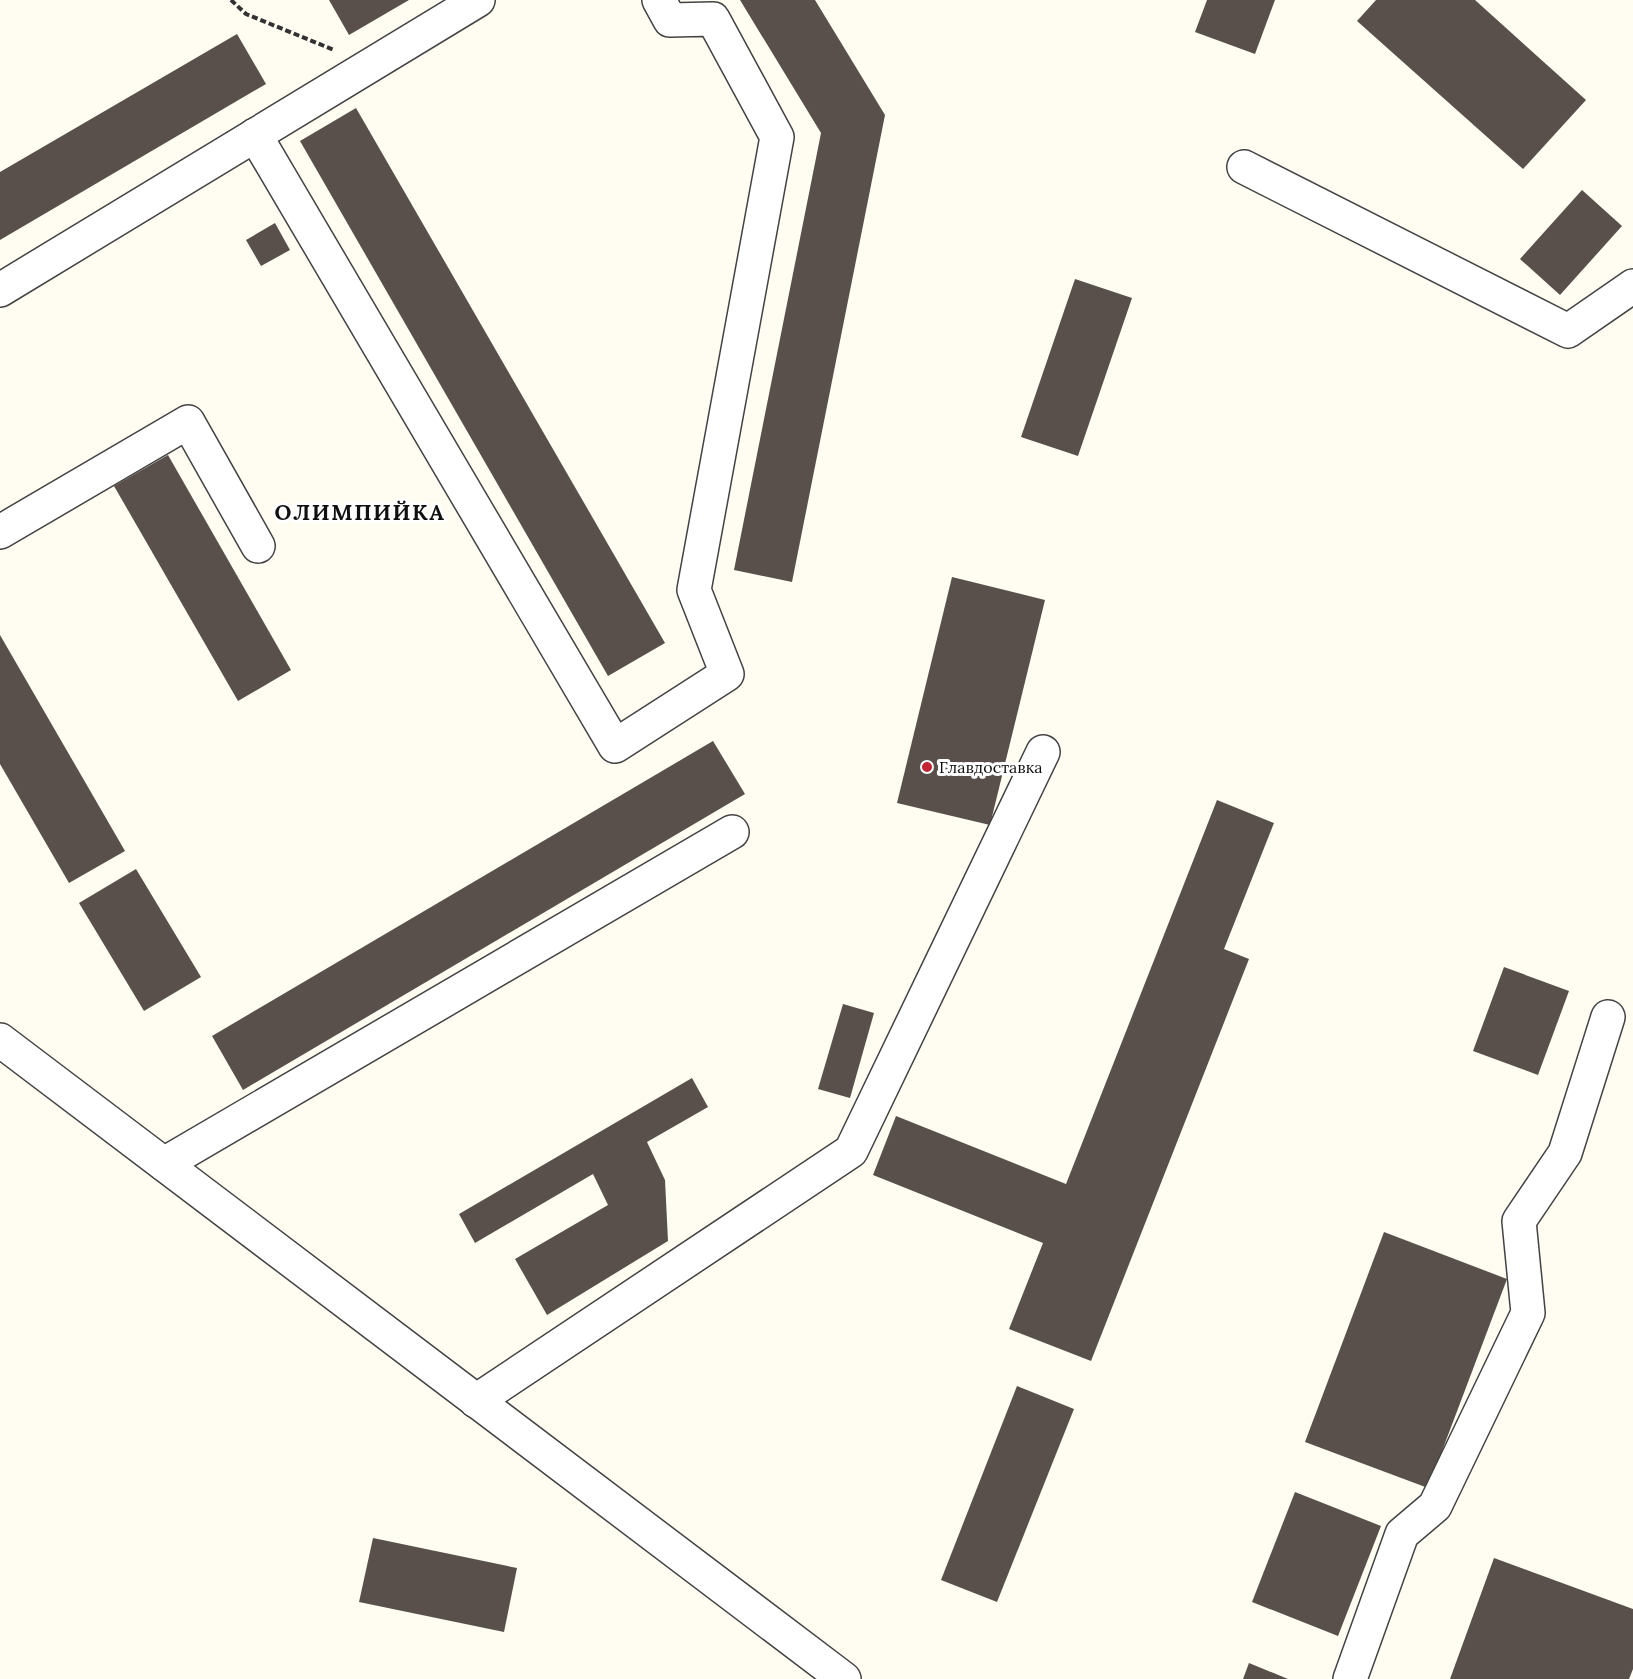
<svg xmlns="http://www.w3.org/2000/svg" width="1633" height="1679" viewBox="0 0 1633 1679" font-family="Lora,serif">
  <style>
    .building { fill: #59504c }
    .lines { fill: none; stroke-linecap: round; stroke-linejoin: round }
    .minor-casing { stroke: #434343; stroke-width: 36 }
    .path { stroke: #323232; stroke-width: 4; stroke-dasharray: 6 3; stroke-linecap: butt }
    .minor { stroke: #fff; stroke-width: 33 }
    .poi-dot { fill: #c32431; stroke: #fff; stroke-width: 2 }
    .labels { text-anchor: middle; stroke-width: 6; stroke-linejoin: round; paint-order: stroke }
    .poi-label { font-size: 16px; fill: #101010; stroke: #fff; text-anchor: start }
    .district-label { font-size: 22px; font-weight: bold; letter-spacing: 1.5px; fill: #101010; stroke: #fff }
  </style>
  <rect width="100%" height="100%" fill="#fffcf2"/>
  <g class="building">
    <path d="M329,0H409L349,35Z"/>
    <path d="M740,0H815L885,115L792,582L734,570L821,133Z"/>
    <path d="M1207,0H1275L1255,54L1195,32Z"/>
    <path d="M1376,0H1475L1586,100L1523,169L1357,21Z"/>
    <path d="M237,34L266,84L0,240V172Z"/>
    <path d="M356,108L665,643L608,676L300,141Z"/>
    <path d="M1582,190L1622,226L1560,295L1520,259Z"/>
    <path d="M275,223L290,250L261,266L246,240Z"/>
    <path d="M1075,279L1132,298L1078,456L1021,437Z"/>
    <path d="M168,455L291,670L238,701L114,486Z"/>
    <path d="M952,577L1045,600L990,825L897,803Z"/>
    <path d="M0,635L125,851L69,883L0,764Z"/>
    <path d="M713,741L745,794L243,1090L212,1036Z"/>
    <path d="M1217,800L1274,823L1224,949L1249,959L1091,1361L1009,1329L1043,1243L873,1175L896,1116L1066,1184Z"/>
    <path d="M136,869L201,977L144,1011L79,903Z"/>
    <path d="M1504,967L1569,991L1538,1075L1473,1051Z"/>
    <path d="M843,1004L874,1013L850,1098L818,1089Z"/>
    <path d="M692,1078L708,1107L647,1142L665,1180L668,1241L547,1315L515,1259L608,1205L593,1174L475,1243L459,1214Z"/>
    <path d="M1384,1232L1507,1279L1428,1488L1305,1442Z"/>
    <path d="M1017,1386L1074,1409L997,1602L941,1580Z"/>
    <path d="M1295,1492L1381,1526L1338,1636L1252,1602Z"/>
    <path d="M373,1538L517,1568L504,1632L359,1602Z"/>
    <path d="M1494,1558L1633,1609V1669L1629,1679H1450Z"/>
    <path d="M1249,1663L1288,1679H1243Z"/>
  </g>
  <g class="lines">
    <g class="minor-casing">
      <g id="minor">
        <path d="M255,135L615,746L727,674L694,590L777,137L713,19L670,20L659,0"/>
        <path d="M1244,167L1568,331L1633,286"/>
        <path d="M0,290L478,0"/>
        <path d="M0,532L188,422L258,546"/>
        <path d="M0,1040L844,1679"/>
        <path d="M164,1164L732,832"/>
        <path d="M476,1401L851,1151L1043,752"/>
        <path d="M1350,1679L1402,1534L1435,1506L1528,1313L1519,1221L1565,1153L1608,1017"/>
      </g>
    </g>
    <path class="path" d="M231,0L246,14L334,50"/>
    <use href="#minor" class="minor"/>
  </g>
  <circle class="poi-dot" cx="927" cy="767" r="6"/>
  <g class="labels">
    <g class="poi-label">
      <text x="939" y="773">Главдоставка</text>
    </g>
    <g class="district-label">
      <text x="360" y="520">ОЛИМПИЙКА</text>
    </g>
  </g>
</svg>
